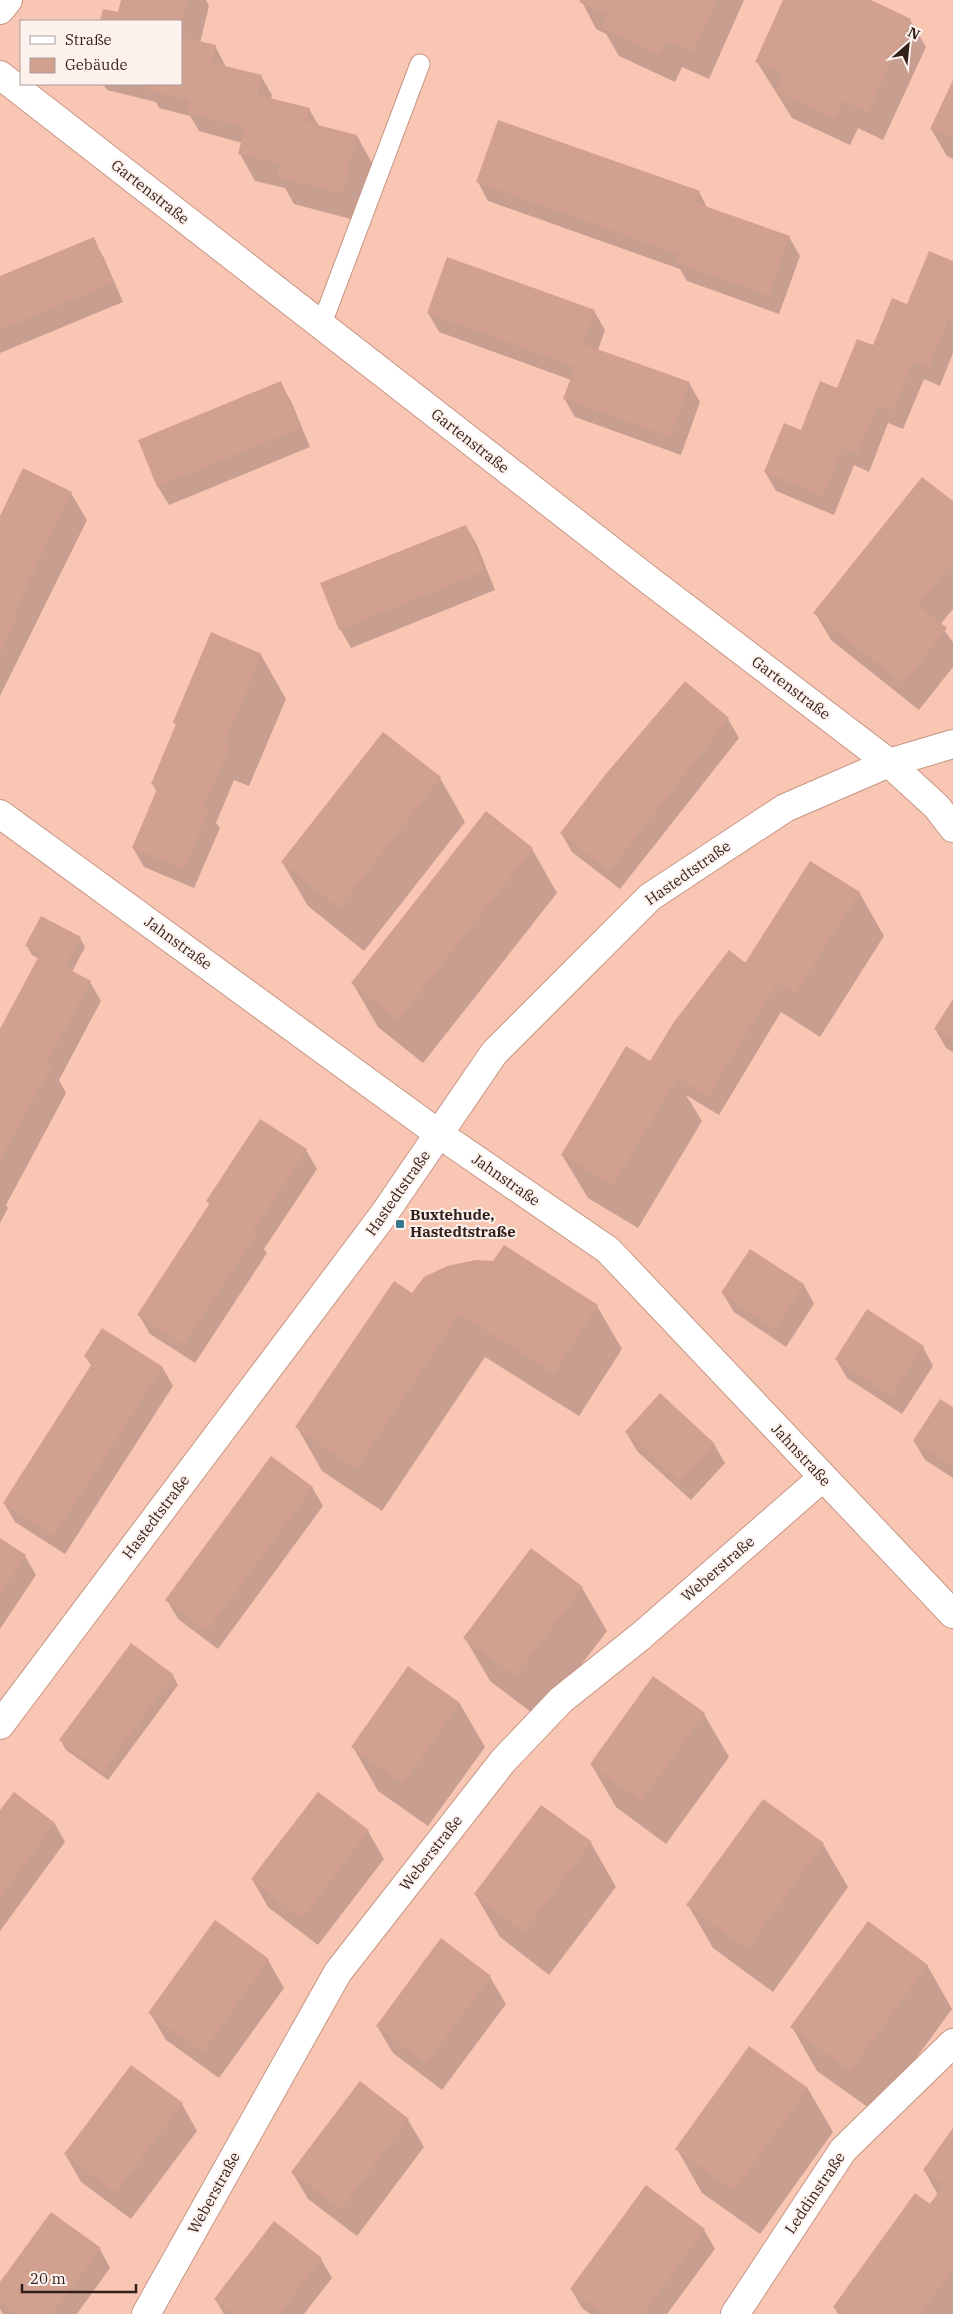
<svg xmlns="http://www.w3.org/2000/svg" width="953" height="2314" viewBox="0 0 953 2314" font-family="'IBM Plex Serif',serif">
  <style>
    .shadow { fill: #0003 }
    .building { fill: #d1a08e }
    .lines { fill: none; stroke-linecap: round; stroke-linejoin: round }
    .service-casing { stroke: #c69684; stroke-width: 21 }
    .minor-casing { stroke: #c69684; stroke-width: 30 }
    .service { stroke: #fff; stroke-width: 19 }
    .minor { stroke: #fff; stroke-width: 28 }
    .poi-dot { fill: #37778b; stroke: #fdf2ee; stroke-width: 2 }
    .labels { text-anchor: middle; stroke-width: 4; stroke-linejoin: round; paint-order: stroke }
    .street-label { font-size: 15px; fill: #321f19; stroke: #fdf2ee }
    .poi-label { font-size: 15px; font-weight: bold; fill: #321f19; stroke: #fdf2ee; text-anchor: start }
  </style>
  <rect width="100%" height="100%" fill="#f9c6b4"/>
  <g class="shadow">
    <path d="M122,0H206L209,6L200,43L215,46L226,67L261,76L272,95L271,100L309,109L319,126L357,136L372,163L358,221L294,204L285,188L255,181L240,154L242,143L199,131L190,116L159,108L156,102L107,90L103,84H181V21H101L104,10L119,14Z"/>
    <path d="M581,0H744L709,79L682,67L675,82L619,56L606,34L596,29Z"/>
    <path d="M785,0H868L910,20L926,47L883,140L858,128L850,145L792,118L757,62Z"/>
    <path d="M953,83V159L947,156L931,129Z"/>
    <path d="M478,182L699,192L708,209L789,237L800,256L779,314L687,281L680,269L488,201Z"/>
    <path d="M93,239L104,258L123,302L0,353V278Z"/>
    <path d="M953,262V353L940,386L924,379L903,429L888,423L869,472L854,465L834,515L776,491L765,472L908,305Z"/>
    <path d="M594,311L605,330L598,350L689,383L700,402L681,455L575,417L564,398L571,380L439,332L428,313Z"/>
    <path d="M280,383L291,401L310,447L169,505L158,487L140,441Z"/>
    <path d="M71,493L87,520L0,696V519Z"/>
    <path d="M953,503V609L940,625L953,642V667L919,710L831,640L815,613Z"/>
    <path d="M466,526L477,545L495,590L351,648L340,629Z"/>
    <path d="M261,655L286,699L249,786L234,780L216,823L220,828L194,888L144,867L133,848L157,792L152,783L177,726L174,722Z"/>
    <path d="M685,683L728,719L739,738L620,889L572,852L561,833Z"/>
    <path d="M383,734L440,778L465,822L364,951L308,906L282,862Z"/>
    <path d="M532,849L557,893L423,1063L378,1027L353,984Z"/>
    <path d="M859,892L884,936L820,1037L781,1012L719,1115L686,1095L702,1121L638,1228L588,1198L562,1155L651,1062L729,951L747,964Z"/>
    <path d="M80,938L85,947L72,972L90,982L101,1001L59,1080L66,1093L6,1205L8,1208L0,1223V1032L39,959L32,955L27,946Z"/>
    <path d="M953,1002V1052L946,1048L935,1029Z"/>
    <path d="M306,1150L317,1169L264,1249L267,1253L195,1363L150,1334L139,1315L210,1206L207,1201Z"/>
    <path d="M751,1251L804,1285L814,1304L786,1347L734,1312L723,1294Z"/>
    <path d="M412,1294L597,1306L622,1349L579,1416L485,1357L382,1511L322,1471L297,1427Z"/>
    <path d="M923,1347L933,1366L902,1414L847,1378L836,1359Z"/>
    <path d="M85,1356L162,1367L173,1386L65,1554L15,1522L4,1503L92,1367Z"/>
    <path d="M953,1408V1478L925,1460L914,1441Z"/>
    <path d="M626,1432L714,1444L725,1463L691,1500L637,1451Z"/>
    <path d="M312,1487L323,1506L218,1649L178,1619L167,1600Z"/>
    <path d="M0,1540L25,1556L36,1575L0,1629Z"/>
    <path d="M582,1588L607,1631L540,1719L490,1681L465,1638Z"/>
    <path d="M409,1668L460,1704L485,1747L428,1826L378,1791L353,1747Z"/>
    <path d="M173,1676L178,1685L108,1780L66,1750L61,1741Z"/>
    <path d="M704,1714L729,1757L666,1844L616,1807L591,1764Z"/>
    <path d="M318,1793L368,1831L384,1859L318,1945L268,1907L252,1879Z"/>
    <path d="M0,1812L55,1824L65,1842L0,1931Z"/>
    <path d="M591,1843L616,1887L549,1975L500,1937L475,1894Z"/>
    <path d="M823,1844L848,1887L773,1992L713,1948L688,1905Z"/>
    <path d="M215,1922L268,1960L284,1988L219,2078L166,2040L150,2013Z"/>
    <path d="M927,1965L952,2009L876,2113L817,2071L792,2027Z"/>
    <path d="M490,1977L506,2004L442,2090L393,2053L377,2026Z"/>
    <path d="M749,2048L808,2089L833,2132L760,2234L702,2193L677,2149Z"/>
    <path d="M360,2083L408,2120L424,2147L357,2236L308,2199L292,2172Z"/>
    <path d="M182,2104L197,2131L131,2219L81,2182L65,2154Z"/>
    <path d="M953,2130V2314H838L834,2307L938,2195L924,2170Z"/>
    <path d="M275,2223L321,2259L332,2278L304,2314H224L215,2299Z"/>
    <path d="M704,2230L715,2249L667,2314H590L582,2308L571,2289Z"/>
    <path d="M100,2249L110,2268L77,2314H3L0,2309V2284Z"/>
  </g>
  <g class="building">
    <path d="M121,0H188L182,25L181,21H100L103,9L118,12Z"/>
    <path d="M580,0H717L693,52L666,41L659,55L601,28L607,15L579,2Z"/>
    <path d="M783,0H871L911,19L868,113L843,101L835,119L775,91L783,74L755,62Z"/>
    <path d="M181,37L216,45L212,63L262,75L257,95L310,108L306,122L357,135L342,194L277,177L280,164L238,154L245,128L186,112L190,100L147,90L148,84H181Z"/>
    <path d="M953,80V139L930,129Z"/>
    <path d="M498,120L700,191L696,203L790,236L769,296L675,262L678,254L476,182Z"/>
    <path d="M94,237L113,283L0,330V276Z"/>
    <path d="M929,251L953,261V322L948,320L929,368L913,361L893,411L878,405L858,453L843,447L823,497L764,472L784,423L801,430L820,381L837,388L857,339L873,345L892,298L907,304Z"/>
    <path d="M447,257L595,310L583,344L690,382L670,437L563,399L575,367L427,313Z"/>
    <path d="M281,381L300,428L157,487L138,440Z"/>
    <path d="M23,468L72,492L14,613L19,615L0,655V516Z"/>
    <path d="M922,477L953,501V562L918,605L947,628L903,684L813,613Z"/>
    <path d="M466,525L485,571L339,630L320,583Z"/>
    <path d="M211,632L262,654L224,744L230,746L204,807L209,809L184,870L132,848L158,787L151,784L176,724L173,722Z"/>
    <path d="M685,681L729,718L609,871L560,833L605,775Z"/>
    <path d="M383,732L441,777L339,908L281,862Z"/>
    <path d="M486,811L533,848L398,1020L351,983Z"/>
    <path d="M810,861L860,892L795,994L777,983L708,1097L678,1077L613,1185L561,1155L626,1046L650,1061L674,1022L729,950L745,963Z"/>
    <path d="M41,916L81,937L65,967L91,981L47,1063L52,1065L0,1161V1029L40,954L25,946Z"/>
    <path d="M953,999V1041L934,1029Z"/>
    <path d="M260,1119L307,1149L253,1231L257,1234L184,1345L137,1315L210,1203L206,1201Z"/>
    <path d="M504,1245L598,1305L554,1374L460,1314L356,1469L295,1427L394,1281L412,1293L424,1277L447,1266L476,1260L493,1261Z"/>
    <path d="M750,1249L804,1284L775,1329L721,1293Z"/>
    <path d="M867,1309L924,1346L891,1396L835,1359Z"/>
    <path d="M102,1328L163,1367L54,1536L3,1503L93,1362L84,1356Z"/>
    <path d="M660,1393L715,1444L680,1482L625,1432Z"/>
    <path d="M940,1399L953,1407V1467L913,1441Z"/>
    <path d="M271,1456L313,1487L207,1631L165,1600Z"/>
    <path d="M0,1538L26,1555L0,1594Z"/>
    <path d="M531,1548L583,1587L515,1676L463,1638Z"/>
    <path d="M131,1643L174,1675L102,1772L59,1740Z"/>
    <path d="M408,1666L460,1703L403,1784L351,1747Z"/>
    <path d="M653,1676L705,1713L641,1801L590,1764Z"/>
    <path d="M14,1792L55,1823L0,1898V1810Z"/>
    <path d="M318,1792L369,1830L302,1919L251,1879Z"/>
    <path d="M763,1799L824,1843L747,1949L686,1905Z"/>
    <path d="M541,1805L592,1842L523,1932L474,1894Z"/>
    <path d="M215,1920L269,1959L203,2052L148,2013Z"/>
    <path d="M868,1921L928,1965L850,2071L790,2027Z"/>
    <path d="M441,1938L491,1976L426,2064L376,2026Z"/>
    <path d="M749,2046L808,2088L734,2191L675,2149Z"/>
    <path d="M131,2065L183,2103L115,2193L64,2154Z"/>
    <path d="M360,2081L409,2119L341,2209L291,2172Z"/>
    <path d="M953,2128V2269L921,2314H842L833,2307L915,2193L930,2204L944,2185L923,2170Z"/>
    <path d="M646,2185L705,2229L643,2314H603L570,2289Z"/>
    <path d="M51,2212L101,2248L52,2314H16L0,2302V2282Z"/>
    <path d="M274,2221L322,2258L279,2314H232L214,2299Z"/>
  </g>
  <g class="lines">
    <g class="service-casing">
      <path id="service" d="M321,326L420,64"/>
    </g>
    <g class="minor-casing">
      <g id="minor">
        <path d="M0,10L8,0"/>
        <path d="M0,75L649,580L889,763L937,807L953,828"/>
        <path d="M0,814L439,1134L608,1250L953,1614"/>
        <path d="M0,1725L384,1214L494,1053L650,897L785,808L889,763L953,744"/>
        <path d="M146,2314L338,1972L503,1761L561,1700L641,1636L822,1478"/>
        <path d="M735,2314L843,2150L953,2043"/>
      </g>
    </g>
    <use href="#service" class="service"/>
    <use href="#minor" class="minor"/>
  </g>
  <rect class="poi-dot" x="395" y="1219" width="10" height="10" rx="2.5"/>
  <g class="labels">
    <g class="street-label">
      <text transform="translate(150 192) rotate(38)" y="5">Gartenstraße</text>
      <text transform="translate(470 441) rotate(38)" y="5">Gartenstraße</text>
      <text transform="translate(791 688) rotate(37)" y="5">Gartenstraße</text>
      <text transform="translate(688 873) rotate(-35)" y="5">Hastedtstraße</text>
      <text transform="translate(178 943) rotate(36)" y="5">Jahnstraße</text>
      <text transform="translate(506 1180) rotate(35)" y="5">Jahnstraße</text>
      <text transform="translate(398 1193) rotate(-55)" y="5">Hastedtstraße</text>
      <text transform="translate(801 1455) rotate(47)" y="5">Jahnstraße</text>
      <text transform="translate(156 1517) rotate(-53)" y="5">Hastedtstraße</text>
      <text transform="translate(718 1569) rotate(-41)" y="5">Weberstraße</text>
      <text transform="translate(431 1853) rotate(-52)" y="5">Weberstraße</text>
      <text transform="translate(214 2193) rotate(-61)" y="5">Weberstraße</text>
      <text transform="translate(815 2193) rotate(-56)" y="5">Leddinstraße</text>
    </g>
    <g class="poi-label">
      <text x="410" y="1220">Buxtehude,<tspan x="410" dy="17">Hastedtstraße</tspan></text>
    </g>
  </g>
  <rect x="20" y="20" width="162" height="65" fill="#fdf2ee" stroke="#ac9e99"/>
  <rect x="30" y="36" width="25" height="8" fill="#ffffff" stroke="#ac9e99"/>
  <text x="65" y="45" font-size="15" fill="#321f19">Straße</text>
  <rect x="30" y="58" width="25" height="15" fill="#d1a08e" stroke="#ac9e99"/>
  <text x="65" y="70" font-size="15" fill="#321f19">Gebäude</text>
  <g transform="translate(908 45) rotate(27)" stroke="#fdf2ee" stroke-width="4" paint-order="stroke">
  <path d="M0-4L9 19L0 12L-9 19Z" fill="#321f19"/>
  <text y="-8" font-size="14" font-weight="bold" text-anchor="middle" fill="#321f19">N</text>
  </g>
  <path d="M22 2284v8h114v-8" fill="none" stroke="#321f19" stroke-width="2.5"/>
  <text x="30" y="2284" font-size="15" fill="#321f19" stroke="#fdf2ee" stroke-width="4" paint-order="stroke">20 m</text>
</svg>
